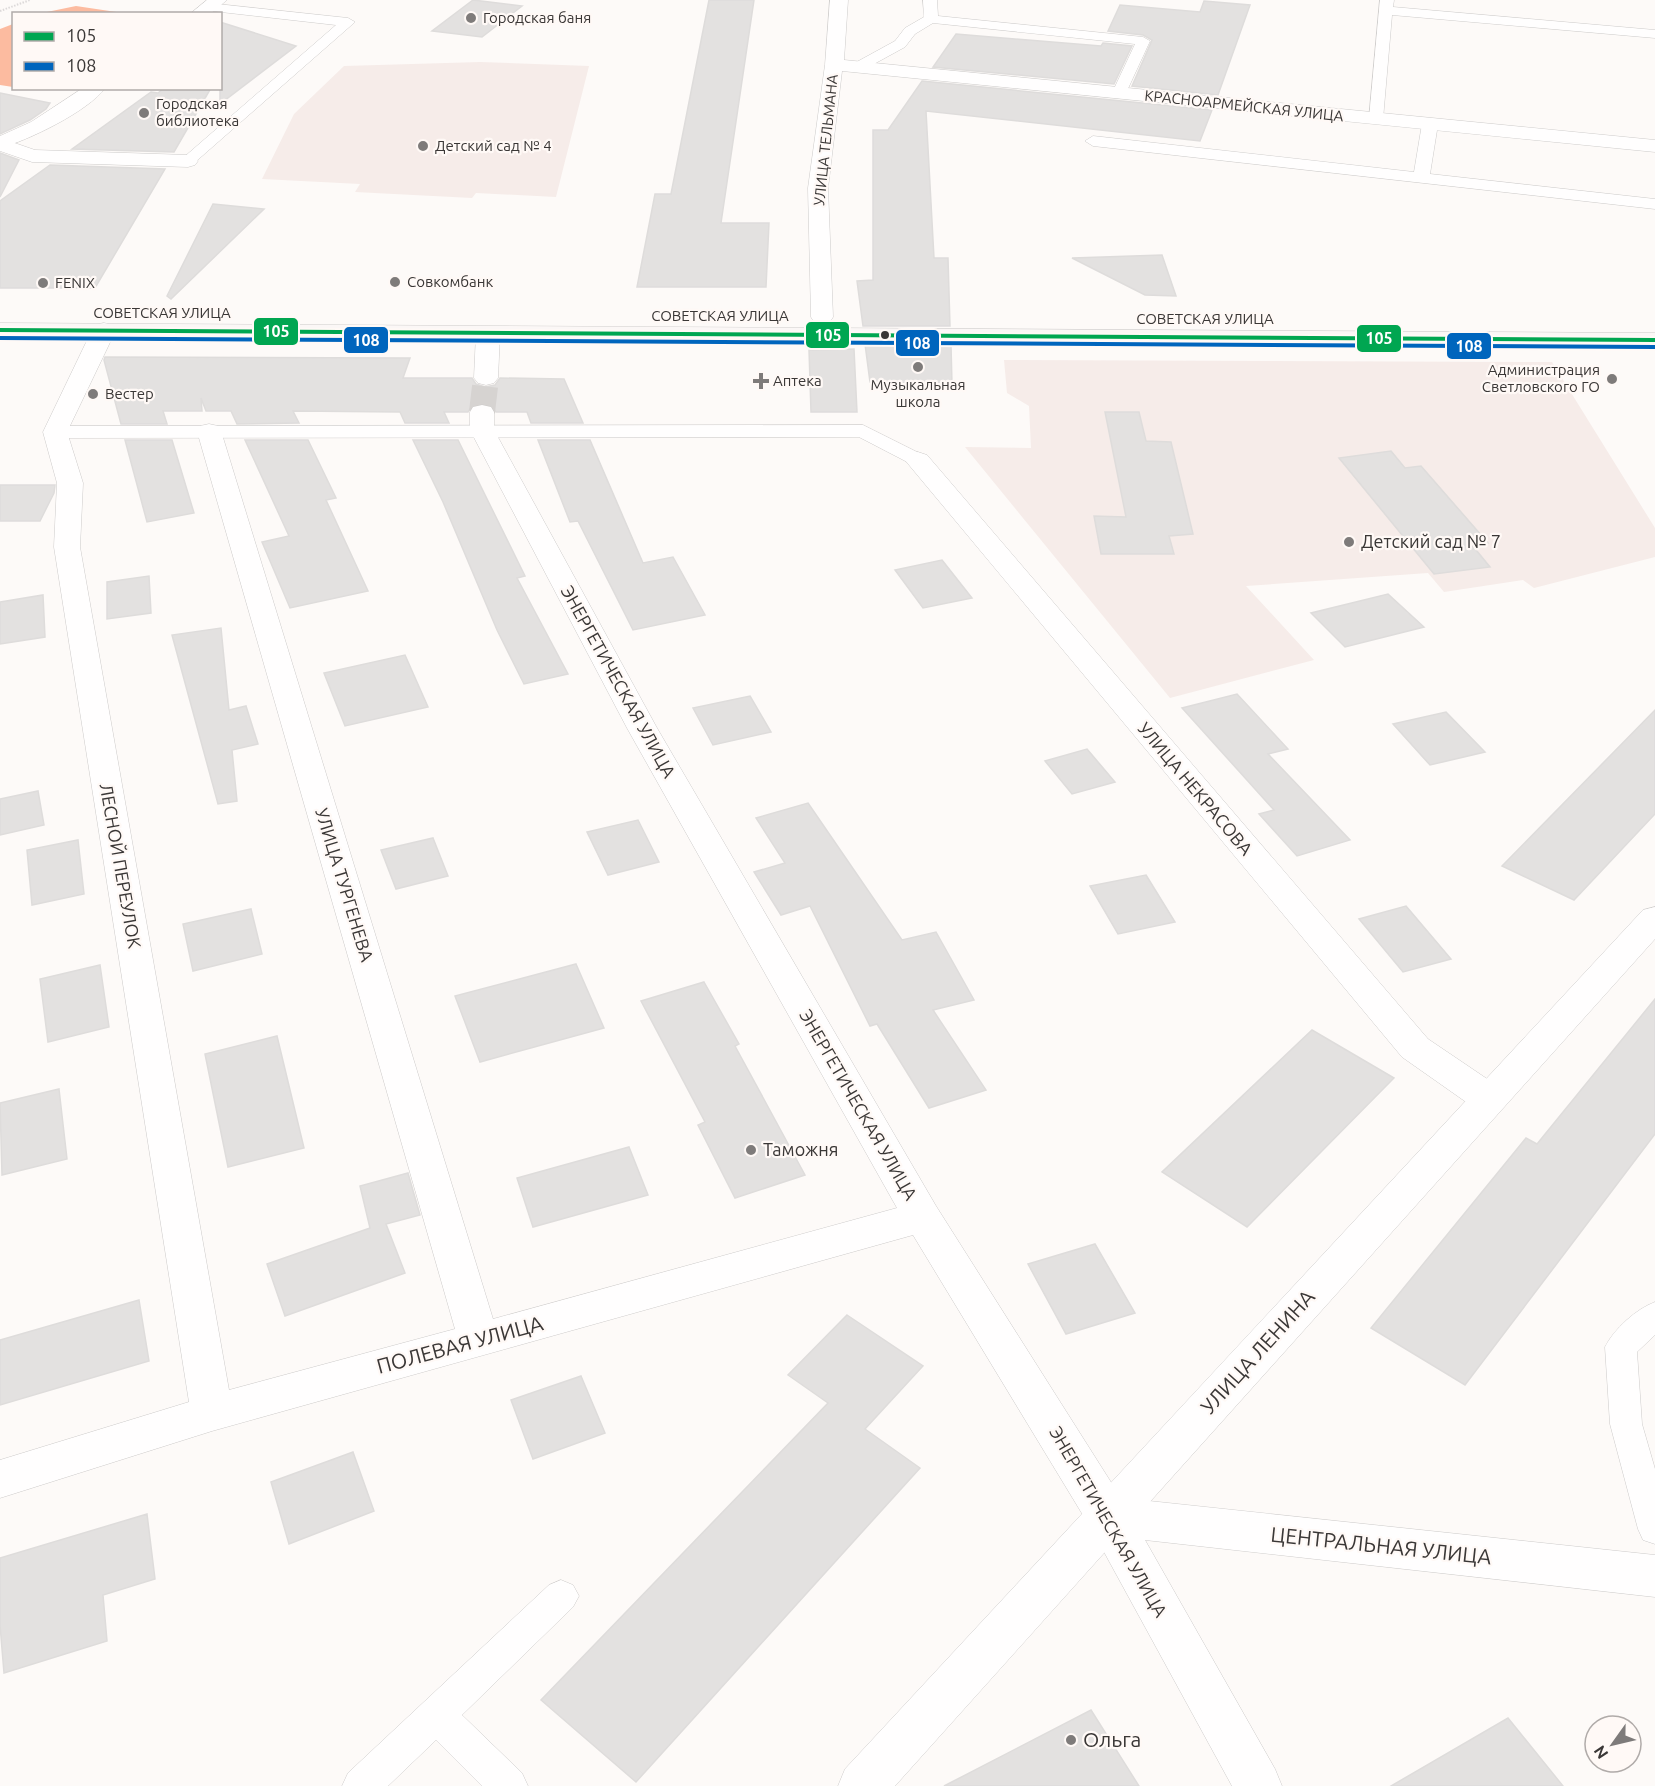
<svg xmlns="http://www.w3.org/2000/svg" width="1655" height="1786" viewBox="0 0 1655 1786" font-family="Ubuntu,sans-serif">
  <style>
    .built { fill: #f6ece9 }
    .water { fill: #fcbba0 }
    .building { fill: #e3e1e0; stroke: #dedcdb; stroke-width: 1.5 }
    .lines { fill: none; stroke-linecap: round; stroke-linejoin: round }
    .minor-tunnel { stroke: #d6d3d1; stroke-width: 26; stroke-dasharray: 26 13; stroke-linecap: butt }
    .service-casing { stroke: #cdcbca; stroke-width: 1 }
    .minor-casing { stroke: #cdcbca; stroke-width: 1 }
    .tertiary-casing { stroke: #cdcbca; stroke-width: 1 }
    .secondary-casing { stroke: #cdcbca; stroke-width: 1 }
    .path { stroke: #dcd9d9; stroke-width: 2; stroke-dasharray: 1.5 1.5; stroke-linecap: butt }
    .service { fill: #fffefe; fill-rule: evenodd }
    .minor { fill: #fffefe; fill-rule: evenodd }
    .tertiary { fill: #fffefe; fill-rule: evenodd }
    .secondary { fill: #fbf7f6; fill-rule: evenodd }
    .bus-1-casing { stroke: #fff9f6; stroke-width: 8 }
    .bus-2-casing { stroke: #fff9f6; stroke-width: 8 }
    .bus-1 { stroke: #00a651; stroke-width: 4 }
    .bus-2 { stroke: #0065bd; stroke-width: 4 }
    .poi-dot { fill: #7e7b7a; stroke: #fff9f6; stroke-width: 2 }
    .bus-dot { fill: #3a3736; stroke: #fff9f6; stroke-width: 2 }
    .labels { text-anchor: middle; stroke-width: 4.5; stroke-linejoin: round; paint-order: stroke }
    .far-poi-label { font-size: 15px; fill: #3a3736; stroke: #fff9f6; text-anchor: start }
    .far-street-label { font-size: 15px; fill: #3a3736; stroke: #fff9f6 }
    .poi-label { font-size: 18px; fill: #3a3736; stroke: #fff9f6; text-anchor: start }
    .street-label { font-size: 18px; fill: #3a3736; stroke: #fff9f6 }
    .near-street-label { font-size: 21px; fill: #3a3736; stroke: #fff9f6 }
    .near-poi-label { font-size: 21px; fill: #3a3736; stroke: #fff9f6; text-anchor: start }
    .line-badge { stroke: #fff9f6; stroke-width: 2 }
    .badge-label { font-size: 16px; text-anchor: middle; font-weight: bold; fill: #fff }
  </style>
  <rect width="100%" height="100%" fill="#fdfaf8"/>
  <g class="built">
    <path d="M480,62L589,66L556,197L476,193L472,198L355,192L360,184L262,179L294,114L344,66Z"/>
    <path d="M1004,360L1552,362L1655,528V557L1534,588L1523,580L1444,592L1428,573L1246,586L1314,660L1170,698L965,447L1031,448L1029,406L1007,393Z"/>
  </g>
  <g class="water">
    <path d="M76,6L123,13H42Z"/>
    <path d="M13,24H14L13,87L0,85V29Z"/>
  </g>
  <g class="building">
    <path d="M473,0L522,6L482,37L432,31Z"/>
    <path d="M709,0H754L721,223H769L766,287H637L655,194H671Z"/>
    <path d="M1204,1L1250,5L1218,95L1132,86L1152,40L1143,35L1108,31L1120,5L1200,12Z"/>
    <path d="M220,22L296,46L220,104Z"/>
    <path d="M956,34L1101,46L1103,43L1132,46L1114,84L933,67Z"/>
    <path d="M922,81L1212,110L1200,141L926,111L934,258H948L950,326H863L857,281L873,280V130H888Z"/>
    <path d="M164,88H211L174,152L72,149L151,92L158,93Z"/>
    <path d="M0,93L50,103L46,109L30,120L0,134Z"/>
    <path d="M0,153L19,160L0,197Z"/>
    <path d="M50,165L165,169L95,288H0V201Z"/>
    <path d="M213,204L264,209L171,299L167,296Z"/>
    <path d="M1162,255L1176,296L1145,295L1072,258Z"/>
    <path d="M865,344L951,345L952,384L870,382Z"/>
    <path d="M854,349L857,412H811L809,350Z"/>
    <path d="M105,357L410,358L403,378H472L476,384L485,387L495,385L500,378L564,379L583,423H531L527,412H496L491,405L482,403L473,405L468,412H444L449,423H405L400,412L293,411L299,423L237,424L231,411H206L201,398L202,411H163L167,424H121L104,360Z"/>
    <path d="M1105,412H1139L1146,441L1171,442L1193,534L1169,536L1174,554H1101L1094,516L1126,517Z"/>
    <path d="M125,440H172L194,513L147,522Z"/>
    <path d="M245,440H308L336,498L326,500L368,591L290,608L262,542L289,536Z"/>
    <path d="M413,440H458L525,576L517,578L568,674L524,684L497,630L443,502Z"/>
    <path d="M538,440H590L643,563L673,557L705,615L633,630L578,521L570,522Z"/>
    <path d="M1391,451L1405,468L1421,466L1488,543L1472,545L1490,567L1434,574L1339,458Z"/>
    <path d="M0,485H55L54,493L40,521H0Z"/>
    <path d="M942,560L972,598L923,608L895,570Z"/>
    <path d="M149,576L151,613L107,619V582Z"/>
    <path d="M1388,594L1424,627L1345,647L1311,613Z"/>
    <path d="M43,595L45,637L0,644V602Z"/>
    <path d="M221,628L229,710L246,706L258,744L232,750L237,801L218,804L172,635Z"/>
    <path d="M405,655L428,707L345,726L324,673Z"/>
    <path d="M1237,694L1288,749L1268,754L1350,840L1297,856L1259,814L1274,810L1182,708Z"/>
    <path d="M750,696L771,732L713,745L693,708Z"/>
    <path d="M1655,710V814L1574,900L1502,866Z"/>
    <path d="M1446,712L1485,752L1430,765L1393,724Z"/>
    <path d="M1087,749L1115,782L1072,794L1045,761Z"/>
    <path d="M38,791L44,825L0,835V799Z"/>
    <path d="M808,803L902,940L936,932L974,1000L933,1010L986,1090L929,1108L877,1024L870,1026L810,906L781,915L754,872L785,863L756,818Z"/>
    <path d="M638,820L659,862L608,875L587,832Z"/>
    <path d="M433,838L448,876L396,889L381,850Z"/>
    <path d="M78,840L84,894L32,905L27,850Z"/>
    <path d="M1146,875L1175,922L1118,934L1090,886Z"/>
    <path d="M1406,906L1451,959L1403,972L1359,919Z"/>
    <path d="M251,909L262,954L193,971L183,924Z"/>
    <path d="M576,964L604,1028L480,1062L455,996Z"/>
    <path d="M100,965L109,1027L48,1042L40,979Z"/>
    <path d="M704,982L739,1044L735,1046L805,1175L735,1198L698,1125L705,1122L641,1001Z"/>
    <path d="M1655,999V1134L1465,1385L1371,1328L1526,1138L1537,1144Z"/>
    <path d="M1312,1030L1394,1078L1247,1227L1162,1172Z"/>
    <path d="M277,1036L304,1148L228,1167L205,1054Z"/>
    <path d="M59,1089L67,1159L2,1175L0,1103Z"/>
    <path d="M629,1147L648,1195L533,1227L517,1178Z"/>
    <path d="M408,1173L420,1215L386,1224L405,1273L285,1316L267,1264L370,1228L360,1186Z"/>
    <path d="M1095,1244L1135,1313L1066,1334L1028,1264Z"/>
    <path d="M139,1300L149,1361L0,1405V1340Z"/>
    <path d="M847,1315L923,1366L865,1429L920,1468L636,1782L541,1700L828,1403L788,1375Z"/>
    <path d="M581,1376L605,1433L533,1459L511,1400Z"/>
    <path d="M353,1452L374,1511L289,1544L271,1482Z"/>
    <path d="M147,1514L155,1579L103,1595L107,1641L4,1673L0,1625V1558Z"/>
    <path d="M1091,1710L1139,1786H944Z"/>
    <path d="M1508,1718L1563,1786H1391Z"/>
  </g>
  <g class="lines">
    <path class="minor-tunnel" d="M482,412L486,378"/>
    <g class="service-casing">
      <g id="service">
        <path d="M923,0H937L938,16L1143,37L1150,41L1126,93L1119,97L1112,93L1135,44L933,23L915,34L905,47L863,70H853L851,67L853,64L895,41L905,28L924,17Z"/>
        <path d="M1380,0H1394L1393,7L1655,30V38L1392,15L1383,119L1376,123L1369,119Z"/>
        <path d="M208,3L348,18L355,22L193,164H183L180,161L183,158L336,25L203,10L201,7Z"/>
        <path d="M1430,119L1438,124L1430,174L1655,199V209L1093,146L1085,141L1093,136L1414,172L1422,124Z"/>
        <path d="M863,425L925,456L928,460L925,464H911L859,437L55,438L48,436L45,432L48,428L55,426Z"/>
        <path d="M1655,1302V1335L1637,1352L1642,1424L1655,1469V1544L1643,1540L1638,1529L1610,1424L1605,1347C1614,1329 1636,1309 1655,1302Z"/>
        <path d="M561,1580L573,1585L579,1596L573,1607L462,1715L522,1773L528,1786H482L436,1740L388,1786H342L348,1773L549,1585Z"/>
      </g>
    </g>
    <g class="minor-casing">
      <g id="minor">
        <path d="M830,0H848L844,60L1655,140V152L842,71L828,188L833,317L830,322L822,324L814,322L811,317L808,188L825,65Z"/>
        <path d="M0,138L35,150L188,155L195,157L198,161L195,165L188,167L32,162L0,151Z"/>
        <path d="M104,323L112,325L116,330L67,432L83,483L80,547L229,1390L455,1329L197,431L200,426L209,424L218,426L221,431L493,1319L897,1208L627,728L470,430V412L473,407L482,405L491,407L494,412V430L657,728L936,1206L1121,1498L1655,1555V1597L1145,1540L1275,1769L1282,1786H1232L1092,1530L913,1235L212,1431L0,1498V1460L189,1402L54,547L57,483L43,432L92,330L96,325Z"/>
        <path d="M488,327L496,329L500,334L498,378L494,383L486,385L478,383L474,378L476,334L480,329Z"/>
        <path d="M918,452L927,455L1428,1039L1502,1089L1507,1099L1502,1109L1489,1113L1476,1109L1402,1057L909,465L905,460L909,455Z"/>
      </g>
    </g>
    <g class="tertiary-casing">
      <g id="tertiary">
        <path d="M207,0H227L210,14H190Z"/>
        <path d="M83,88H105C89,111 27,141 0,148V136L31,122Z"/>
        <path d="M1655,907V939L895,1786H838L845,1769L1643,910Z"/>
      </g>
    </g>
    <g class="secondary-casing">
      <path id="secondary" d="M0,323L1655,333V347L0,337Z"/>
    </g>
    <path class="path" d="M0,11L30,0"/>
    <use href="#service" class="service"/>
    <use href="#minor" class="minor"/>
    <use href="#tertiary" class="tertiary"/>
    <use href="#secondary" class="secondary"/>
    <g class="bus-1-casing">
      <path id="bus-1" d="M0,330L1655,340"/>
    </g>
    <g class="bus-2-casing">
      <path id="bus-2" d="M0,338L1655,347"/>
    </g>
    <use href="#bus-1" class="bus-1"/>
    <use href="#bus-2" class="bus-2"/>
  </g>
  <g class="poi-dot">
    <circle cx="471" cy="18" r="6"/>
    <circle cx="144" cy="113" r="6"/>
    <circle cx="423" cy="146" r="6"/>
    <circle cx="395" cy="282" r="6"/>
    <circle cx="43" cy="283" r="6"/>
    <circle cx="918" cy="367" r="6"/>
    <circle cx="1612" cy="379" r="6"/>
    <path d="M758 372h6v6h6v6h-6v6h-6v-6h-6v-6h6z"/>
    <circle cx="93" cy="394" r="6"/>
    <circle cx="1349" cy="542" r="6"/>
    <circle cx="751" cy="1150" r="6"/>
    <circle cx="1071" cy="1740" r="6"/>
  </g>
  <circle class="bus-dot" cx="885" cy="335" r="5"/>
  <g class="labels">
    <g class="far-poi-label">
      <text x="483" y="23">Городская баня</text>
      <text x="156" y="109">Городская<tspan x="156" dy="17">библиотека</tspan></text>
      <text x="435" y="151">Детский сад № 4</text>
      <text x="407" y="287">Совкомбанк</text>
      <text x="55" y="288">FENIX</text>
      <text x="1600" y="375" text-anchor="end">Администрация<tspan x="1600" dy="17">Светловского ГО</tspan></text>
      <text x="773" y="386">Аптека</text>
      <text x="918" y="390" text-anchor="middle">Музыкальная<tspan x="918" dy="17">школа</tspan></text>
      <text x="105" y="399">Вестер</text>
    </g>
    <g class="far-street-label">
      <text transform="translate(1244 106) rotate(6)" y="5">КРАСНОАРМЕЙСКАЯ УЛИЦА</text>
      <text transform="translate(826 140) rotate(-84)" y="5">УЛИЦА ТЕЛЬМАНА</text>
      <text x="162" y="318">СОВЕТСКАЯ УЛИЦА</text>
      <text x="720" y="321">СОВЕТСКАЯ УЛИЦА</text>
      <text x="1205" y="324">СОВЕТСКАЯ УЛИЦА</text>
    </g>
    <g class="poi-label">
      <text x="1361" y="548">Детский сад № 7</text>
      <text x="763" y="1156">Таможня</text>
    </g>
    <g class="street-label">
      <text transform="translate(618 682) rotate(61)" y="6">ЭНЕРГЕТИЧЕСКАЯ УЛИЦА</text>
      <text transform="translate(1195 789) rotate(50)" y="6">УЛИЦА НЕКРАСОВА</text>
      <text transform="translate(120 866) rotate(80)" y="6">ЛЕСНОЙ ПЕРЕУЛОК</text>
      <text transform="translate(344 885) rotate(73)" y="6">УЛИЦА ТУРГЕНЕВА</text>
      <text transform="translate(858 1105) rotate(60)" y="6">ЭНЕРГЕТИЧЕСКАЯ УЛИЦА</text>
      <text transform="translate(1108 1522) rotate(60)" y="6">ЭНЕРГЕТИЧЕСКАЯ УЛИЦА</text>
    </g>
    <g class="near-street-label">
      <text transform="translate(460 1345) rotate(-15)" y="7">ПОЛЕВАЯ УЛИЦА</text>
      <text transform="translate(1258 1352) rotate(-48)" y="7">УЛИЦА ЛЕНИНА</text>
      <text transform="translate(1381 1546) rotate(6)" y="7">ЦЕНТРАЛЬНАЯ УЛИЦА</text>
    </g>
    <g class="near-poi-label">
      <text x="1083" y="1747">Ольга</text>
    </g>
  </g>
  <g class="line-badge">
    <rect x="253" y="317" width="46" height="29" rx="6" fill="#00a651"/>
    <rect x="805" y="321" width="45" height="28" rx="6" fill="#00a651"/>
    <rect x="1356" y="324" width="46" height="29" rx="6" fill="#00a651"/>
    <rect x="343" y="326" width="46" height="28" rx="6" fill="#0065bd"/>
    <rect x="895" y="329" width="45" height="28" rx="6" fill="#0065bd"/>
    <rect x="1446" y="332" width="46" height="28" rx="6" fill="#0065bd"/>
  </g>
  <g class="badge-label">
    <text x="276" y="337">105</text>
    <text x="828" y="341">105</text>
    <text x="1379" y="344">105</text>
    <text x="366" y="346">108</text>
    <text x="917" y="349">108</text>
    <text x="1469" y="352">108</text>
  </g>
  <rect x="12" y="12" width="210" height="78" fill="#fff9f6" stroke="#b0aba9" stroke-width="1.5"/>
  <rect x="24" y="32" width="30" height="9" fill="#00a651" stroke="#b0aba9" stroke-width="1.5"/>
  <text x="66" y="42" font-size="18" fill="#3a3736">105</text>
  <rect x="24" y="62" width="30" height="9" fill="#0065bd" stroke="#b0aba9" stroke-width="1.5"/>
  <text x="66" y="72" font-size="18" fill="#3a3736">108</text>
  <g transform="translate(1613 1744) rotate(236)"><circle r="28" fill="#fff9f6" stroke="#b0aba9" stroke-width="1.5"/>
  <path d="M0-4.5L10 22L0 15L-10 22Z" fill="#7e7b7a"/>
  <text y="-9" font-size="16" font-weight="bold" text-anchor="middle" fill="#3a3736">N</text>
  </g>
</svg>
